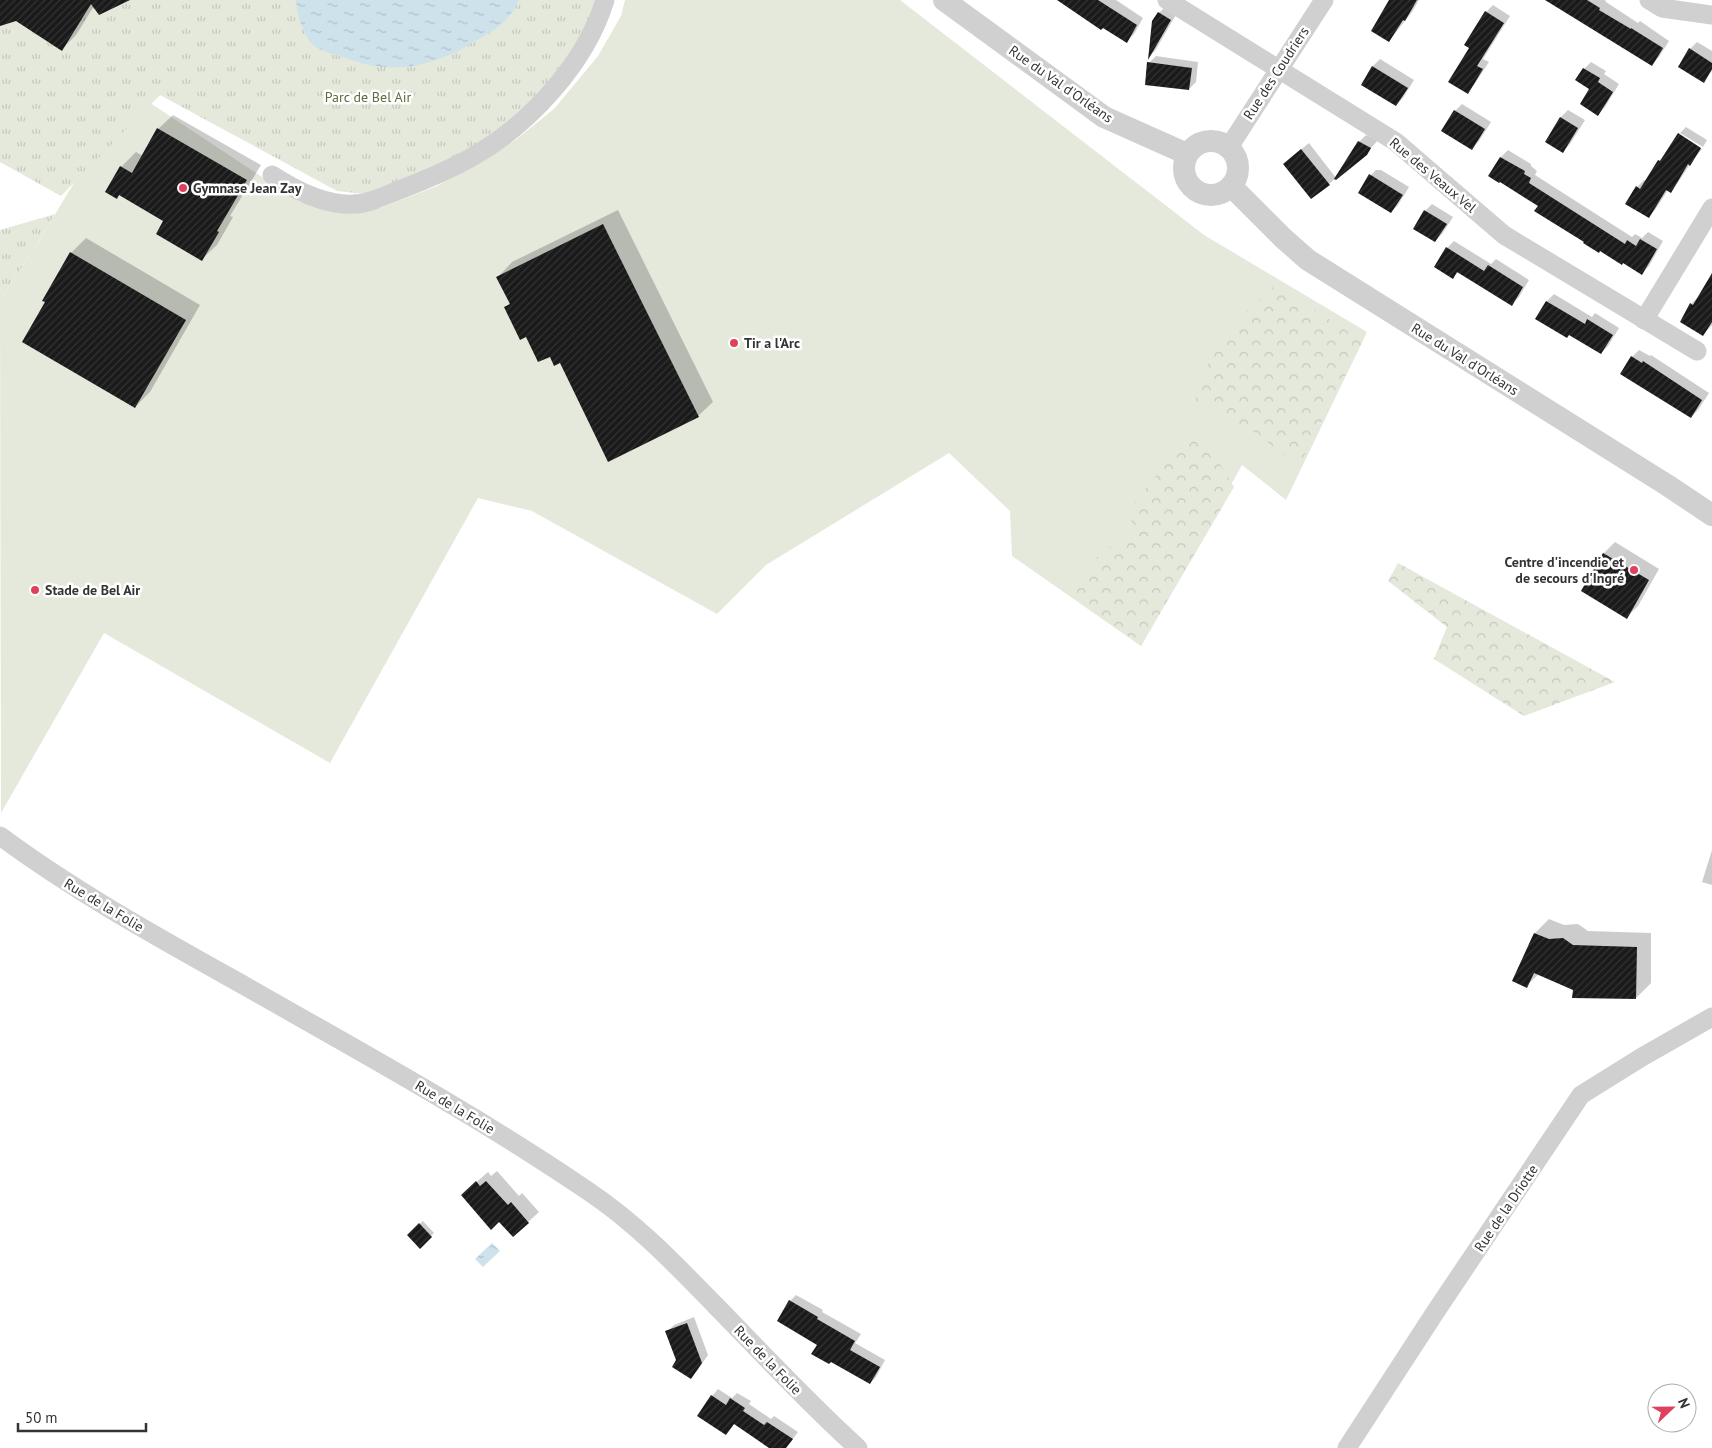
<svg xmlns="http://www.w3.org/2000/svg" width="1712" height="1448" viewBox="0 0 1712 1448" font-family="'PT Sans',sans-serif">
  <style>
    .grass { fill: #e4e9dc }
    .forest { fill: url(#forest-crowns) }
    .park { fill: url(#park-tufts) }
    .water { fill: url(#water-ripples) }
    .shadow { fill: #0003 }
    .building { fill: url(#building-hatch) }
    .lines { fill: none; stroke-linecap: round; stroke-linejoin: round }
    .minor { stroke: #d0d0d0; stroke-width: 19 }
    .tertiary { stroke: #d0d0d0; stroke-width: 22 }
    .poi-dot { fill: #df405b; stroke: #fff; stroke-width: 2 }
    .labels { text-anchor: middle; stroke-width: 5; stroke-linejoin: round; paint-order: stroke }
    .street-label { font-size: 14px; fill: #333; stroke: #fff }
    .park-label { font-size: 14px; fill: #5a6e41; stroke: #fff }
    .poi-label { font-size: 14px; font-weight: bold; fill: #333; stroke: #fff; text-anchor: start }
  </style>
  <defs>
    <pattern id="forest-crowns" width="20" height="18" patternUnits="userSpaceOnUse" patternTransform="scale(1.25)"><rect width="20" height="18" fill="#e4e9dc"/><path d="M2 6a3 3 0 1 1 6 0M12 15a3 3 0 1 1 6 0" fill="none" stroke="#c4c8bd"/></pattern>
    <pattern id="park-tufts" width="24" height="20" patternUnits="userSpaceOnUse" patternTransform="scale(1.25)"><rect width="24" height="20" fill="#e4e9dc"/><path d="M3 7l-1-3M5 7V3M7 7l1-3M15 17l-1-3M17 17v-4M19 17l1-3" fill="none" stroke="#c4c8bd"/></pattern>
    <pattern id="water-ripples" width="26" height="14" patternUnits="userSpaceOnUse" patternTransform="scale(1.25)"><rect width="26" height="14" fill="#cde2eb"/><path d="M2 4q2-2 4 0t4 0M15 11q2-2 4 0t4 0" fill="none" stroke="#b0c2ca"/></pattern>
    <pattern id="building-hatch" width="6" height="6" patternUnits="userSpaceOnUse" patternTransform="scale(1.25)"><rect width="6" height="6" fill="#1a1a1a"/><path d="M-1 1l2-2M0 6l6-6M5 7l2-2" fill="none" stroke="#333"/></pattern>
  </defs>
  <rect width="100%" height="100%" fill="#fff"/>
  <path class="grass" d="M625,0H900L1204,235L1367,332L1286,500L1242,465L1141,646L1012,556L1010,511L949,453L766,565L717,614L532,511L478,498L330,763L104,633L1,813L0,300L36,246L116,113L135,93L300,202L380,208L437,186L514,141L554,109L598,56L621,16Z"/>
  <g class="forest">
    <path d="M1275,285L1363,341L1299,466L1254,432L1195,400L1214,347L1248,310Z"/>
    <path d="M1195,424L1234,487L1141,646L1072,594L1101,552L1133,533L1130,508L1164,466Z"/>
    <path d="M1398,563L1615,682L1524,716L1434,659L1447,627L1388,581Z"/>
  </g>
  <g class="park">
    <path d="M0,0H605L568,70L469,158L384,196L337,191L160,95L61,196L0,162Z"/>
    <path d="M55,214L36,246L0,300V230Z"/>
  </g>
  <g class="water">
    <path d="M296,0H519C511,19 496,29 479,39C448,59 412,72 375,66C365,65 355,61 345,58C334,54 320,52 311,43C302,32 297,14 296,0Z"/>
    <path d="M492,1243L500,1251L483,1267L475,1259Z"/>
  </g>
  <g class="shadow">
    <path d="M0,0H127L94,6L76,35L62,49L16,20L0,25Z"/>
    <path d="M1059,0H1116L1143,18L1134,34L1127,41Z"/>
    <path d="M1391,0H1419L1412,12L1389,41Z"/>
    <path d="M1547,0H1605L1606,2L1638,23L1640,21L1669,41L1659,57L1652,64Z"/>
    <path d="M1493,5L1510,16L1483,59L1489,62L1474,85L1467,92L1471,48L1486,12Z"/>
    <path d="M1166,6L1177,13L1155,51L1149,56L1159,13Z"/>
    <path d="M1697,42L1712,51V71L1703,81L1690,49Z"/>
    <path d="M1156,56L1198,62L1196,82L1189,89L1149,63Z"/>
    <path d="M1380,59L1414,80L1403,98L1396,105L1362,84L1373,66Z"/>
    <path d="M1591,62L1606,71L1604,74L1619,84L1605,107L1598,114L1584,69Z"/>
    <path d="M1462,104L1491,122L1479,141L1472,148L1455,111Z"/>
    <path d="M1568,110L1585,120L1570,144L1563,151L1547,141L1561,117Z"/>
    <path d="M173,115L261,165L230,216L233,217L217,245L202,259L165,220L120,194L117,197L121,167L136,152L143,156L158,129Z"/>
    <path d="M1686,127L1707,140L1703,147L1680,133Z"/>
    <path d="M1366,135L1378,140L1366,154L1359,142Z"/>
    <path d="M1678,135L1702,149L1690,164L1677,184L1670,191L1668,190L1655,210L1648,217L1637,187L1644,180L1646,181L1659,161L1666,154Z"/>
    <path d="M1309,143L1336,178L1329,184L1292,157Z"/>
    <path d="M1508,150L1531,164V166L1537,171L1535,175L1632,237L1635,234L1642,238L1648,232L1663,241L1649,266L1642,273L1585,242L1539,206L1500,180L1490,176L1501,157Z"/>
    <path d="M1376,170H1381L1409,187L1398,205L1391,212L1369,177Z"/>
    <path d="M1432,204L1453,217L1442,234L1435,241L1425,211Z"/>
    <path d="M618,210L713,402L698,416L561,361L550,355L526,335L505,308L510,303L498,277L512,262Z"/>
    <path d="M86,238L200,305L150,392L135,407L71,253Z"/>
    <path d="M1454,241L1491,264L1496,259L1529,280L1519,297L1512,304L1459,272L1453,277L1447,248Z"/>
    <path d="M1712,276V325L1703,335L1691,304L1698,297Z"/>
    <path d="M1554,294L1592,317L1595,313L1619,328L1608,346L1601,353L1570,334L1536,319L1547,301Z"/>
    <path d="M1639,350L1650,356L1651,355L1709,393L1698,410L1691,417L1622,374L1632,357Z"/>
    <path d="M1615,542L1659,569L1638,606L1627,617L1583,591L1604,553Z"/>
    <path d="M1712,850V885L1702,882Z"/>
    <path d="M1549,919L1564,925L1578,924L1588,931L1651,933V983L1636,998L1574,989L1539,974L1526,986L1535,933Z"/>
    <path d="M497,1171L519,1196L522,1193L539,1212L513,1236L473,1185L488,1172L491,1176Z"/>
    <path d="M423,1221L434,1233L420,1247L408,1235Z"/>
    <path d="M796,1295L823,1310L822,1312L861,1334L855,1343L885,1360L876,1377L870,1383L790,1301Z"/>
    <path d="M694,1317L708,1355L697,1371L690,1378L667,1332L674,1325Z"/>
    <path d="M718,1389L732,1398L737,1393L751,1401L749,1404L771,1419L774,1416L798,1432L786,1448H772L735,1423L726,1434L712,1396Z"/>
  </g>
  <g class="building">
    <path d="M0,0H130L99,15L91,4L62,51L16,21L0,26Z"/>
    <path d="M1057,0H1098L1137,25L1127,43L1103,28L1101,30Z"/>
    <path d="M1389,0H1417L1405,21L1403,20L1389,42L1371,31Z"/>
    <path d="M1545,0H1587L1600,8L1599,10L1631,29V28L1663,48L1652,66Z"/>
    <path d="M1485,11L1504,23L1477,66L1483,69L1468,94L1448,82L1469,48L1464,45Z"/>
    <path d="M1158,12L1171,20L1148,60L1152,21Z"/>
    <path d="M1689,48L1712,63V69L1704,83L1678,67Z"/>
    <path d="M1147,62L1192,68L1189,90L1145,85Z"/>
    <path d="M1372,66L1408,88L1396,106L1361,85Z"/>
    <path d="M1583,68L1600,78L1598,82L1613,92L1598,116L1580,104L1589,89L1575,80Z"/>
    <path d="M1454,110L1485,129L1472,150L1441,131Z"/>
    <path d="M1560,117L1578,128L1563,153L1545,142Z"/>
    <path d="M157,128L247,180L217,231L219,232L202,261L156,234L163,221L119,195L117,199L105,192L120,166L132,173Z"/>
    <path d="M1678,133L1701,148L1690,166L1688,164L1671,193L1666,190L1649,218L1625,204L1636,186L1640,189L1658,160L1660,161Z"/>
    <path d="M1358,141L1371,148L1367,155L1336,180L1334,179Z"/>
    <path d="M1301,149L1330,185L1311,199L1283,164Z"/>
    <path d="M1500,157L1525,171L1524,174L1531,178L1529,183L1625,244L1627,240L1636,246L1640,239L1657,249L1642,275L1623,263L1622,265L1600,251L1599,253L1583,243L1584,242L1534,211L1538,206L1500,182L1499,183L1488,176Z"/>
    <path d="M1369,174L1403,195L1391,213L1358,193Z"/>
    <path d="M1424,210L1447,224L1435,242L1413,229Z"/>
    <path d="M603,224L699,417L608,462L560,363L554,366L550,357L538,362L526,337L520,340L504,307L510,304L496,277Z"/>
    <path d="M1446,247L1484,271L1488,265L1523,287L1512,306L1457,272L1453,279L1434,267Z"/>
    <path d="M70,252L186,320L135,408L22,342L45,302L42,301Z"/>
    <path d="M1712,273V322L1703,336L1680,322L1690,303L1693,305Z"/>
    <path d="M1546,301L1585,324L1587,319L1613,335L1601,354L1569,335L1567,338L1535,319Z"/>
    <path d="M1631,356L1642,363L1643,361L1702,400L1691,418L1620,374Z"/>
    <path d="M1603,553L1649,580L1627,619L1581,591Z"/>
    <path d="M1534,933L1549,939L1563,938L1573,945L1637,947L1636,999L1572,998L1573,990L1534,973L1527,988L1512,981Z"/>
    <path d="M476,1181L480,1186L486,1181L508,1205L511,1202L529,1223L513,1237L499,1222L491,1230L461,1195Z"/>
    <path d="M419,1223L432,1237L420,1249L407,1235Z"/>
    <path d="M789,1300L818,1317L817,1319L855,1341L850,1350L880,1367L870,1384L831,1362L829,1364L811,1354L817,1345L777,1321Z"/>
    <path d="M687,1323L702,1363L691,1379L672,1367L676,1360L665,1331Z"/>
    <path d="M711,1395L726,1405L730,1398L745,1408L743,1411L764,1425L767,1422L793,1439L786,1448H769L734,1424L726,1435L697,1416Z"/>
  </g>
  <g class="lines">
    <g class="minor">
      <path d="M1167,0L1396,142L1504,235L1697,351"/>
      <path d="M1649,0L1662,8L1712,15"/>
      <path d="M1229,147L1324,0"/>
      <path d="M272,175C301,194 339,213 374,200C407,187 440,175 472,157C529,125 586,63 605,0"/>
      <path d="M1644,320L1712,208"/>
      <path d="M0,836C77,893 161,939 245,986C361,1052 478,1116 588,1191C636,1223 675,1264 715,1305C762,1353 808,1403 858,1448"/>
      <path d="M1347,1448L1436,1311L1581,1095L1642,1057L1712,1017"/>
    </g>
    <g class="tertiary">
      <path d="M944,0L1104,117L1187,154"/>
      <circle cx="1211" cy="168" r="27"/>
      <path d="M1231,186L1283,238L1308,260L1667,485L1712,515"/>
    </g>
  </g>
  <g class="poi-dot">
    <circle cx="183" cy="188" r="5"/>
    <circle cx="734" cy="343" r="5"/>
    <circle cx="1634" cy="570" r="5"/>
    <circle cx="35" cy="590" r="5"/>
  </g>
  <g class="labels">
    <g class="street-label">
      <text transform="translate(1276 73) rotate(-57)" y="5">Rue des Coudriers</text>
      <text transform="translate(1061 84) rotate(35)" y="5">Rue du Val d'Orléans</text>
      <text transform="translate(1433 175) rotate(40)" y="5">Rue des Veaux Vel</text>
      <text transform="translate(1465 359) rotate(32)" y="5">Rue du Val d'Orléans</text>
      <text transform="translate(104 905) rotate(31)" y="5">Rue de la Folie</text>
      <text transform="translate(455 1107) rotate(31)" y="5">Rue de la Folie</text>
      <text transform="translate(1506 1208) rotate(-56)" y="5">Rue de la Driotte</text>
      <text transform="translate(768 1360) rotate(46)" y="5">Rue de la Folie</text>
    </g>
    <g class="park-label">
      <text x="368" y="102">Parc de Bel Air</text>
    </g>
    <g class="poi-label">
      <text x="193" y="193">Gymnase Jean Zay</text>
      <text x="744" y="348">Tir a l'Arc</text>
      <text x="1624" y="567" text-anchor="end">Centre d'incendie et<tspan x="1624" dy="16">de secours d'Ingré</tspan></text>
      <text x="45" y="595">Stade de Bel Air</text>
    </g>
  </g>
  <g transform="translate(1672 1408) rotate(68)"><circle r="24" fill="#ffffff" stroke="#adadad"/>
  <path d="M0-4L9 19L0 12L-9 19Z" fill="#df405b"/>
  <text y="-8" font-size="14" font-weight="bold" text-anchor="middle" fill="#333333">N</text>
  </g>
  <path d="M18 1423v8h128v-8" fill="none" stroke="#333333" stroke-width="2.5"/>
  <text x="25" y="1423" font-size="15" fill="#333333" stroke="#ffffff" stroke-width="4" paint-order="stroke">50 m</text>
</svg>
